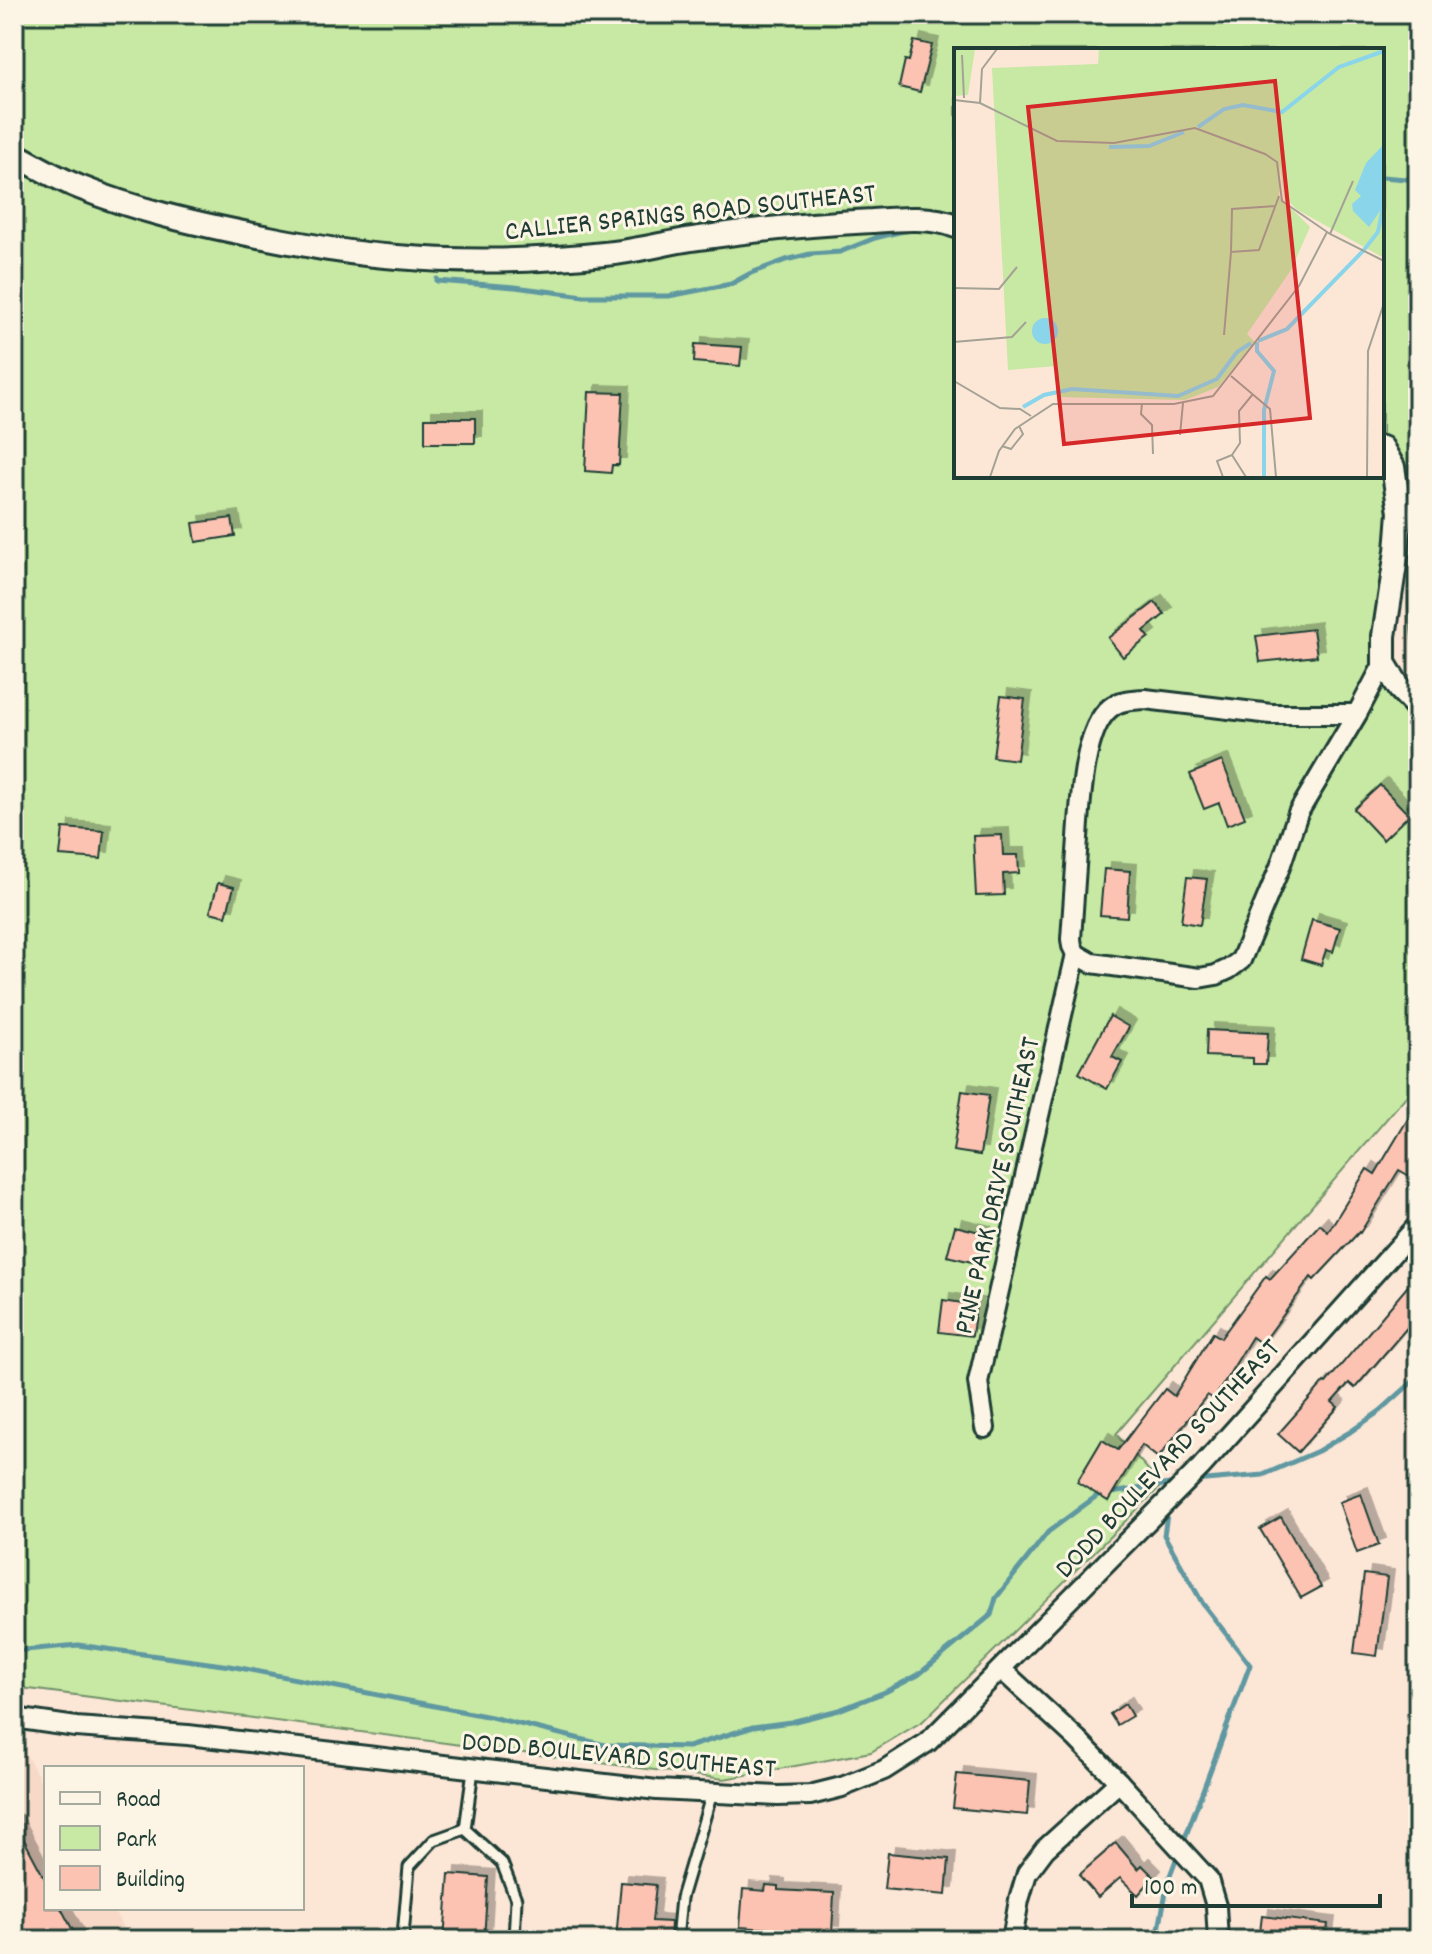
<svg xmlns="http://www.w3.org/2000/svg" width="1432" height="1954" viewBox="0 0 1432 1954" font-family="Dekko,sans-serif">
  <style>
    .built { fill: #f8d9c8 }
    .green { fill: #c7e9a3; stroke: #73936c; stroke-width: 2; fill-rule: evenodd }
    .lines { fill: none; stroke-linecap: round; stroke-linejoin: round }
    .stream { stroke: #5f98a1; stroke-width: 5 }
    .building { fill: #fcc3b2; stroke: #1f3d34; stroke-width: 2; filter: url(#shadow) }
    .service-casing { stroke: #1f3d34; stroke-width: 15 }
    .minor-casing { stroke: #1f3d34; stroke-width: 24 }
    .tertiary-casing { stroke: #1f3d34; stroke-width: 28 }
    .service { stroke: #fcf5e5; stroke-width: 9 }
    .minor { stroke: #fcf5e5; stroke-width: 18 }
    .tertiary { stroke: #fcf5e5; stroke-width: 22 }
    .labels { text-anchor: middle; stroke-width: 6; stroke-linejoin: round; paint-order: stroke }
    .street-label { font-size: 28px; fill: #1f3d34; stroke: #fcf5e5 }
    .inset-river { fill: none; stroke: #8ad5ea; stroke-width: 4 }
    .inset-road { fill: none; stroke: #a4a295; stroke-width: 2 }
    .view { fill: #d62828; fill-opacity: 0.15; stroke: #d62828; stroke-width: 4 }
    .inset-edge { fill: none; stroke: #1f3d34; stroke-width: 4 }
  </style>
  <defs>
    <filter id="shadow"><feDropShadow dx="7" dy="-7" stdDeviation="0" flood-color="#0004"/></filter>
  </defs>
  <rect width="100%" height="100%" fill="#fce6d6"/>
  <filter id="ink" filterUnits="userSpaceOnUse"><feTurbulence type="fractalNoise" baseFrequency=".0125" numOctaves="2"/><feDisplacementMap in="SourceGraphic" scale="16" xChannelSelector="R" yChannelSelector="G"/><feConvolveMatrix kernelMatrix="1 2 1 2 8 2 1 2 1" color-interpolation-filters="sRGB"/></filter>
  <g filter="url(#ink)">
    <path class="built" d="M14,1733L46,1790V1908H112L130,1940H14Z"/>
    <path class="green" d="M14,14H1418V669L1416,667L1408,606L1417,402L1384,663L1418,714V1077L1408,1094L1116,1434L1162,1485L923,1721L871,1752L724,1779L14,1687ZM956,50H1382V476H956Z"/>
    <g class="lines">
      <g class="stream">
        <path d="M1382,177L1418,180"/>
        <path d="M437,279V281L515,287L584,296H669L731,284L751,273L786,260L810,254L840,252L875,238L899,232L918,229"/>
        <path d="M1194,1481L1263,1475L1318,1451L1350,1432L1380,1411L1418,1377"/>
        <path d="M1168,1508L1164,1535L1203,1604L1250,1665L1183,1843"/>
        <path d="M14,1651L78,1645L230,1666L491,1717L605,1745L688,1747L753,1727L791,1722L839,1710L885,1692L918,1675L991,1615L996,1598L1048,1532L1098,1495L1176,1483"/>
        <path d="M1157,1940L1168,1881L1179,1852"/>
      </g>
    </g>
    <g class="building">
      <path d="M914,41L932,45L920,92L899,87L905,60L909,61Z"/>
      <path d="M695,344L742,347L740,366L694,362Z"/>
      <path d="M589,392L623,393L619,465H612L611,473L585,471Z"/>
      <rect x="425" y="418" width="50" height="25"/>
      <path d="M232,518L235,536L196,542L193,523Z"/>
      <path d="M1155,602L1165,614L1144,631L1149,637L1123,657L1108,638Z"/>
      <path d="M1313,629L1317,656L1260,662L1256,636Z"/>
      <path d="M1001,696L1025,699L1017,760L993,757Z"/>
      <path d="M1222,761L1245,818L1227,825L1219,803L1204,809L1190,774Z"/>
      <path d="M1380,785L1409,815L1383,840L1354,809Z"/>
      <path d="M63,828L104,831L101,859L60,856Z"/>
      <path d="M1002,835L1003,855H1018L1019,873L1003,874L1004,895L976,896L973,836Z"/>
      <path d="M1104,869L1130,871L1127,917L1100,915Z"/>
      <path d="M1187,877L1207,879L1200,925L1181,922Z"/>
      <path d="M218,883L234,887L226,916L210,912Z"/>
      <path d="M1312,920L1340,928L1333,952L1326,950L1321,965L1301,959Z"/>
      <path d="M1110,1016L1129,1027L1112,1057L1122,1062L1107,1089L1079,1073Z"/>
      <path d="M1207,1030L1268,1033L1266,1064H1253V1058L1206,1056Z"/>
      <path d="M962,1091L989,1095L980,1155L953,1151Z"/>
      <path d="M1418,1102V1166L1411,1177L1399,1170L1360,1233L1359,1232L1314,1280L1311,1277L1262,1344L1252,1337L1214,1399L1207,1395L1158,1458L1142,1445L1108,1501L1077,1482L1102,1440L1118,1450L1165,1389L1174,1396L1213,1333L1221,1338L1266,1276L1270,1279L1320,1224L1328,1232L1367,1169L1375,1174Z"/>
      <path d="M955,1226L984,1233L976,1263L947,1256Z"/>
      <path d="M1418,1274V1315L1355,1388L1349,1383L1332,1402L1338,1407L1298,1452L1278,1434L1324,1382L1326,1383Z"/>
      <path d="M943,1300L976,1305L972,1336L939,1332Z"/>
      <path d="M1361,1494L1379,1545L1357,1553L1339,1502Z"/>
      <path d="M1281,1517L1321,1587L1301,1598L1260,1529Z"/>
      <path d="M1364,1574L1387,1577L1377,1656L1354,1653Z"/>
      <path d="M1125,1704L1132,1716L1117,1725L1110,1714Z"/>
      <path d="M957,1774L1030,1781L1027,1815L953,1808Z"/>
      <path d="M14,1821L46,1881V1908H61L78,1940H14Z"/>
      <path d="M1116,1843L1138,1869L1142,1865L1154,1877L1138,1895L1120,1878L1098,1897L1079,1875Z"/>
      <path d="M888,1853L949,1859L946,1895L884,1889Z"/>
      <path d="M449,1874L488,1877L484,1940H444Z"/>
      <path d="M621,1882L656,1885L652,1921L671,1922L670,1940H616Z"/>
      <path d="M766,1885L778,1886V1890L834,1893L832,1933L740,1927L743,1889L765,1891Z"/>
      <path d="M1262,1916L1328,1924L1326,1940H1259Z"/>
    </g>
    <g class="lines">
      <g class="service-casing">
        <g id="service">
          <path d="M473,1770L465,1829L502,1863L516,1899L514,1940"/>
          <path d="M403,1936L409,1867L434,1840L465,1829"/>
          <path d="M677,1940L681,1898L712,1793"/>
        </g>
      </g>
      <g class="minor-casing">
        <g id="minor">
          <path d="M1357,714H1271L1145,699C1133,700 1119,700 1110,708C1081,731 1080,816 1077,852C1075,881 1073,910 1071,939L1072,946L1076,954L1092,963L1199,978L1216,975L1229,969L1241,960L1280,867L1298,813L1357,714L1384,663"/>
          <path d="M985,1428L978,1382L1076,954"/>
          <path d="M1001,1669L1077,1739L1119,1782L1208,1879L1216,1906L1218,1940"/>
          <path d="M14,1718L76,1727L188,1735L657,1790L778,1796L810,1795L842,1787L884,1770L928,1742L1201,1467L1418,1225"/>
          <path d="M1012,1940L1019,1900L1027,1873L1045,1849L1119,1782"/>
        </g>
      </g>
      <g class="tertiary-casing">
        <g id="tertiary">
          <path d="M14,154C35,165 56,178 79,187C136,210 193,223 253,235C301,244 349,254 397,257C468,263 543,261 614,253C640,250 666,243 692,239C752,230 812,224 872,221C899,219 931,216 956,226"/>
          <path d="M1382,448L1393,467L1400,512L1397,551L1384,636V663L1400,689L1418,708"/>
        </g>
      </g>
      <use href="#service" class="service"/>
      <use href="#minor" class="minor"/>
      <use href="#tertiary" class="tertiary"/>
    </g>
  </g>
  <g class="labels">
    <g class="street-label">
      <text transform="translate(690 210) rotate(-6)" y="10">CALLIER SPRINGS ROAD SOUTHEAST</text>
      <text transform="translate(995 1185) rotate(-77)" y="10">PINE PARK DRIVE SOUTHEAST</text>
      <text transform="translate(1166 1457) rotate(-47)" y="10">DODD BOULEVARD SOUTHEAST</text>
      <text transform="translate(619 1753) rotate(5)" y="10">DODD BOULEVARD SOUTHEAST</text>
    </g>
  </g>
  <g transform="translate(954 48)">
    <rect width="430" height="430" fill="#fce6d6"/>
    <path d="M0,1H21L14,47L0,48ZM145,1H430V210L342,161L330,148L326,116L325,148L356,179L337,222L293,286L301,294L264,339L231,352L103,349V318L54,322L38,20L144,16Z" fill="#c7e9a3"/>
    <path d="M430,96V157L415,179L399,163L398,156L407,148L401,142L412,115ZM78 283a13 13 0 1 1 26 0a13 13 0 1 1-26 0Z" fill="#8ad5ea"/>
    <path class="inset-river" d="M244,79L270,61L289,57L328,64L385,19L430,3M155,99L195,98L230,84M304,293L333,281L410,202L424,184L429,159M303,294V303L320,323L310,362V429M69,359L90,347L118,341L224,348L263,331L283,304L297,295"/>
    <path class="inset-road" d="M8,7L10,50M0,52L26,55L103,93L160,95L241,80L311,106L323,114L328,153L376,186L430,213M26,55L28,21L43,1M321,158L278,161L277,204L305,202L325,148M376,186L399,133M0,240L45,241L63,219M270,287L277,204M0,294L58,289L72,274M277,328L316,361L322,429M0,333L46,360L66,361L77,368M188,355L187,366L198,377L199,406M226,387L229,355M48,398L57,401L69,386L65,378M36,429L45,403L61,381L99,356H220L259,348L345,238L373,184M269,429L263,413L278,407M292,429L278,407L286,395L285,363L299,346M413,429L414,303L430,255"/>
    <path class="view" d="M321,33L356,370L110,396L74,59Z"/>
    <rect width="430" height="430" class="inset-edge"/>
  </g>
  <rect width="1432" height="1954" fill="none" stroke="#fcf5e5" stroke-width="48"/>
  <rect x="24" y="24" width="1384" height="1906" fill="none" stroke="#1f3d34" stroke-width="3" filter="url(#ink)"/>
  <rect x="44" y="1766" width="260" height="144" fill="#fcf5e5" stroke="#a4ab9e" stroke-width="2"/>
  <rect x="60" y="1792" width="40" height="12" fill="#fcf5e5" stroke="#a4ab9e" stroke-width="2"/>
  <text x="116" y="1806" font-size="24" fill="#1f3d34">Road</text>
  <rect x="60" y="1826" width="40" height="24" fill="#c7e9a3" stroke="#a4ab9e" stroke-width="2"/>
  <text x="116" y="1846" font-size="24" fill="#1f3d34">Park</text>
  <rect x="60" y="1866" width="40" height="24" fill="#fcc3b2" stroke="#a4ab9e" stroke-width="2"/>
  <text x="116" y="1886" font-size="24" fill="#1f3d34">Building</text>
  <path d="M1132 1894v12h248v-12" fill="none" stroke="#1f3d34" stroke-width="4"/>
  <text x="1144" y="1894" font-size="24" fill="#1f3d34" stroke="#fcf5e5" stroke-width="6" paint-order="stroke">100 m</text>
</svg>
